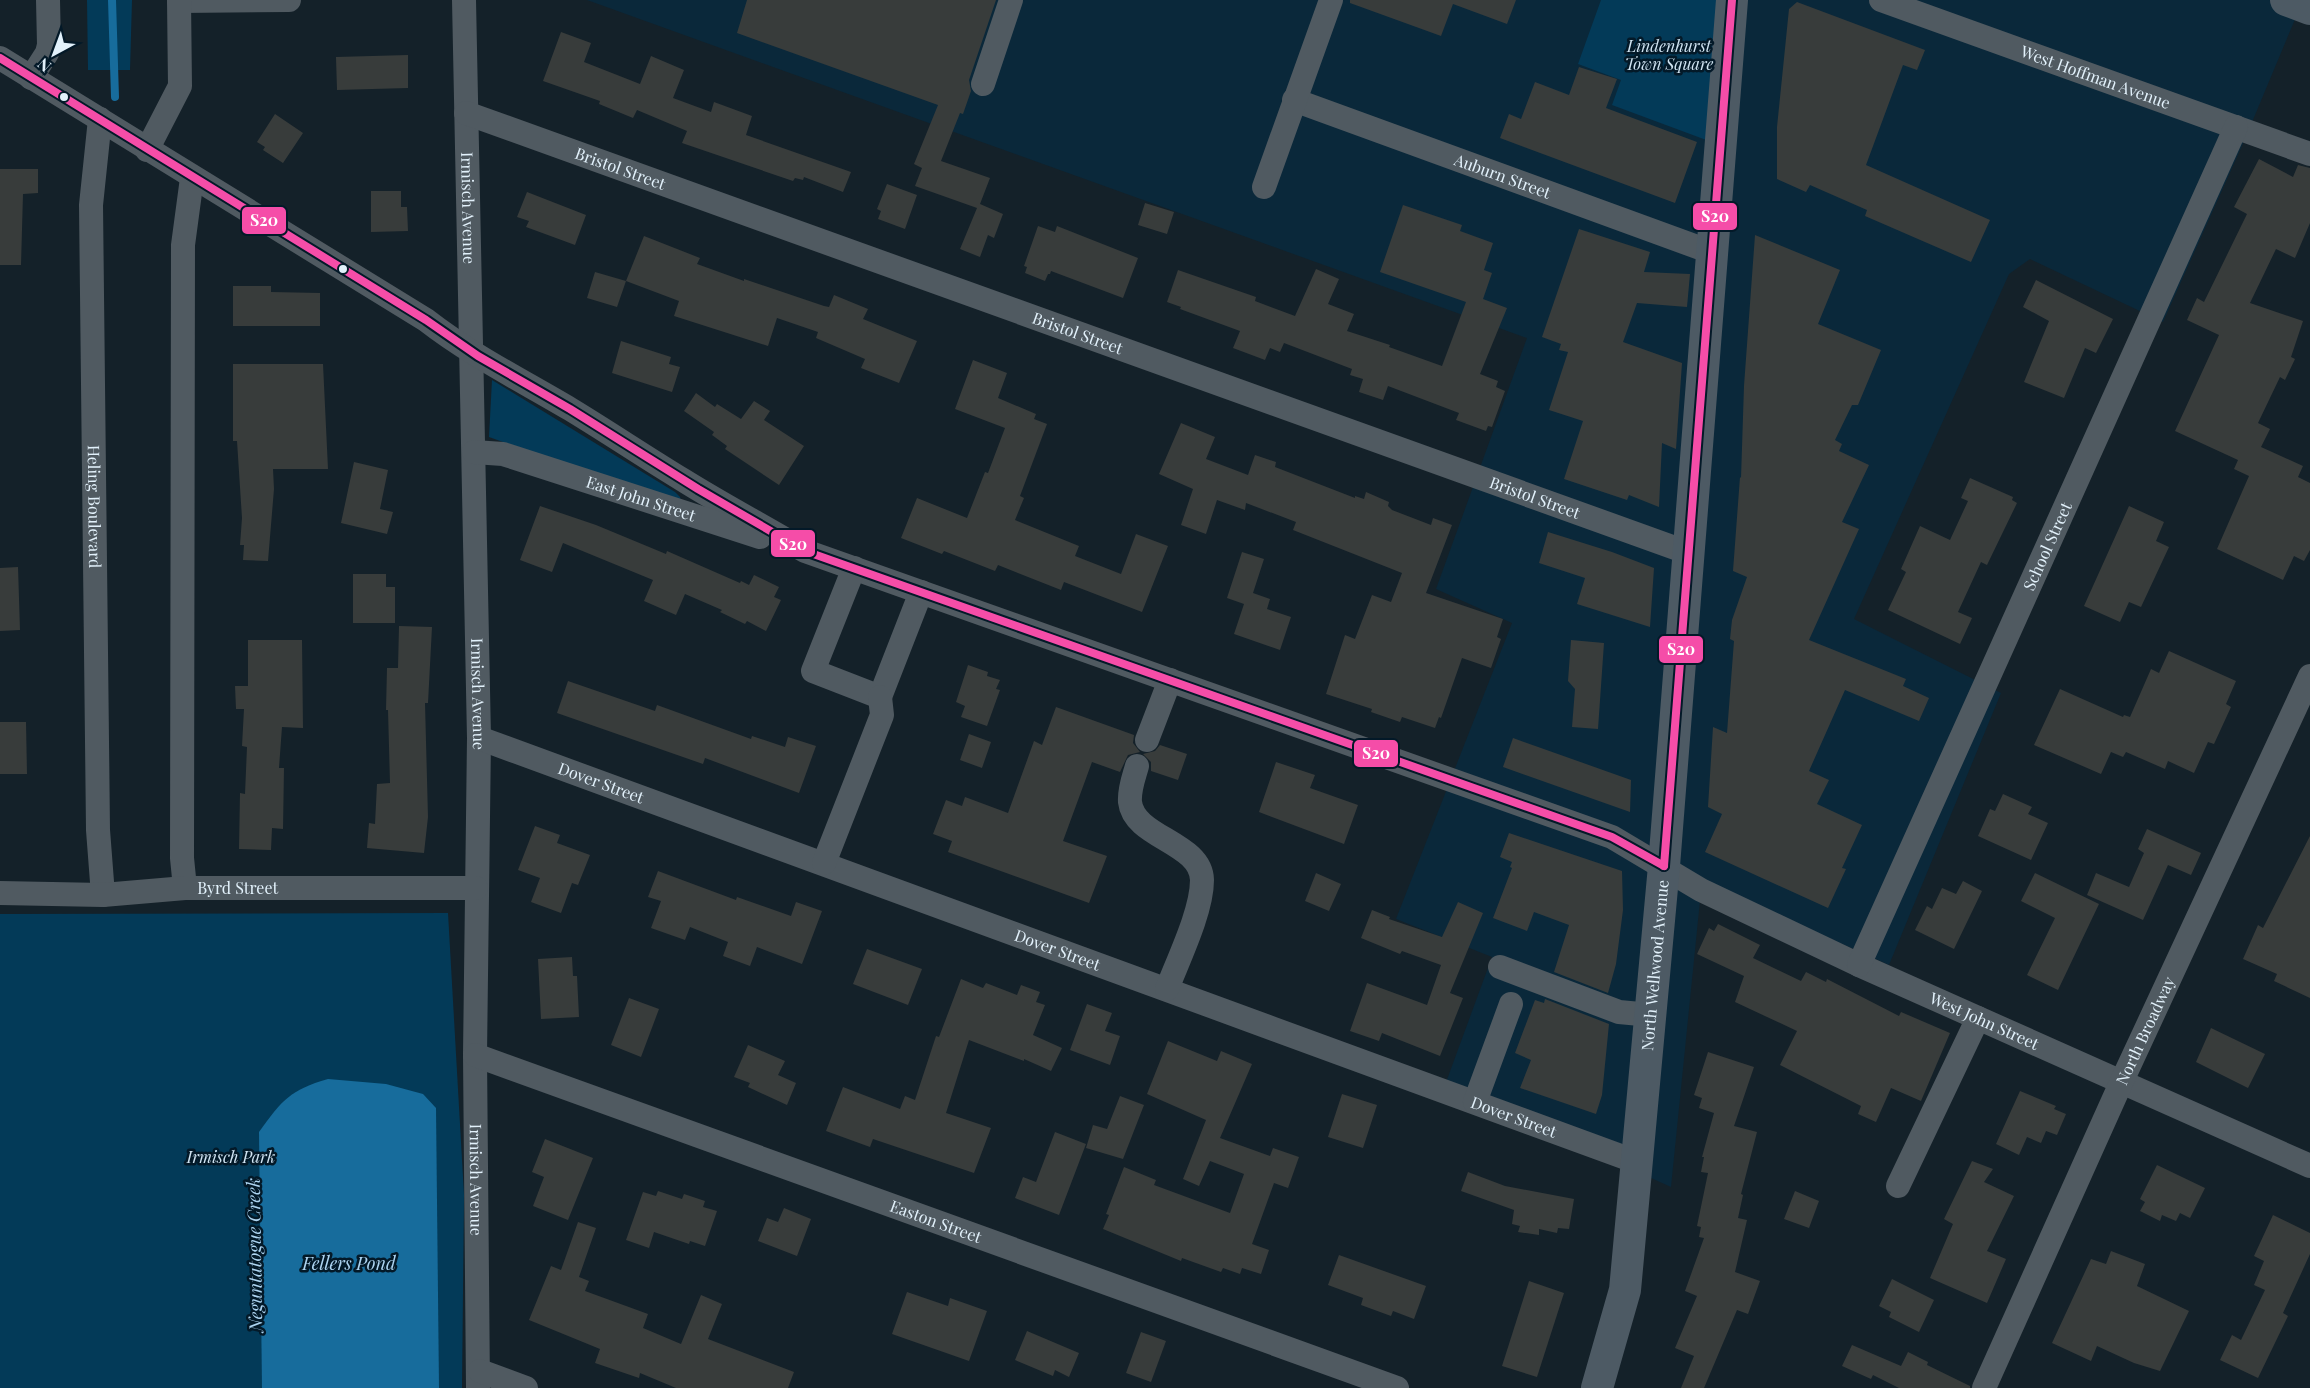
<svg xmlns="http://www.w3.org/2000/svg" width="2310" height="1388" viewBox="0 0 2310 1388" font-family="'Playfair Display',serif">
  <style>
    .built { fill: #0a283a }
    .green { fill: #033a58 }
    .water { fill: #176c9c }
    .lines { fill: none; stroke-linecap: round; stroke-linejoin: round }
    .stream { stroke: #176c9c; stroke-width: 8 }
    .building { fill: #383c3b }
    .minor { stroke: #505a61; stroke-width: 24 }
    .major { stroke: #4d5a64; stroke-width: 32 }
    .bus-1-casing { stroke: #031928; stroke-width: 12 }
    .bus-1 { stroke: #f54da8; stroke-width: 8 }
    .bus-dot { fill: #e2f1fb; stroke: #031928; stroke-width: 2 }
    .labels { text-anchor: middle; stroke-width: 5; stroke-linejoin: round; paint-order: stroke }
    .park-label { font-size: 16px; font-style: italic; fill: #d1e5f3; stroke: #031928 }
    .street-label { font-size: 16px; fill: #e2f1fb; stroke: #031928 }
    .water-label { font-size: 18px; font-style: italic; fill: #add4f1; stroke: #031928 }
    .line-badge { stroke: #031928; stroke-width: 2 }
    .badge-label { font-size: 16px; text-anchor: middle; font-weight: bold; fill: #fff }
  </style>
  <rect width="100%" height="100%" fill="#142129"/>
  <path class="built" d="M587,0H2303L2245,139L2163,322L2030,259L2009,274L1854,619L2001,693L1889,965L1702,881L1671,1187L1445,1085L1492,957L1396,919L1512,623L1436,589L1527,338Z"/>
  <g class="green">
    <path d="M87,0H132L130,70H88Z"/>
    <path d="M1601,0H1729L1717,144L1612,105L1621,80L1578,64Z"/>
    <path d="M492,380L675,492L680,497L681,501H671L489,437Z"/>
    <path d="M448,913L464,1195L462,1388H0V914Z"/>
  </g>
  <path class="water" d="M328,1079L386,1084L423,1094L436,1108L439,1388H262L259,1132C282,1100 290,1090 328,1079Z"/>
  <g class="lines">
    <path class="stream" d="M112,0L115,97"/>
  </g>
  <g class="building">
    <path d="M747,0H996L969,80L971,91L963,114L960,113L941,161L990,178L980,204L1003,214L994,238L988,235L980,257L960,249L977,208L915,186L922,168L914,164L938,105L737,33Z"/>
    <path d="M1350,0H1516L1507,24L1453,4L1441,36L1350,3Z"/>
    <path d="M1797,2L1925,50L1917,70L1903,65L1866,165L1990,220L1971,262L1865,216L1867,210L1810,185L1806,192L1777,179V127L1789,9Z"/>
    <path d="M561,32L591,43L584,62L640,84L651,56L684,70L673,98L711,112L714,102L752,116L746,135L851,172L843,192L804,177L803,180L795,178L793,181L682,143L687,131L637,110L633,118L599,104L600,101L543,81Z"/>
    <path d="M408,55V88L337,90L336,57Z"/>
    <path d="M1579,67L1617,79L1606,108L1697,142L1675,203L1500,138L1509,114L1521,119L1535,82L1569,95Z"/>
    <path d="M275,114L303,133L283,163L263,150L265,147L257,142Z"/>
    <path d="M2259,159L2293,177L2298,165L2310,168V223L2295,258L2276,249L2250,303L2303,321L2291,357L2295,359L2285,380L2280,377L2258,423L2270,429L2261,447L2303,466L2298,477L2310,483V550L2304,561L2294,556L2283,580L2217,549L2249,476L2234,469L2238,460L2175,431L2219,335L2187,320L2197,298L2204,302L2247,214L2234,207Z"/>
    <path d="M0,169H38V193L23,194L21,265H0Z"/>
    <path d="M887,184L917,195L905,229L878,219L881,211L877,209Z"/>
    <path d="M371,191H401V207H407L408,231L371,232Z"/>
    <path d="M527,192L586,215L575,245L526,227L529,221L517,217Z"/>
    <path d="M1145,203L1174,212L1167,234L1138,225Z"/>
    <path d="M1403,205L1462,225L1460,231L1493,243L1484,270L1492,273L1483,299L1507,308L1480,374L1498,381L1496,387L1505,391L1492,427L1488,426L1486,431L1456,420L1459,413L1388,386L1383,400L1359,392L1363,379L1350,375L1352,369L1284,343L1280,352L1270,348L1265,360L1233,348L1240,331L1180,309L1181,307L1167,302L1178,270L1256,297L1255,301L1295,316L1316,269L1339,279L1328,304L1354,314L1347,331L1390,345L1389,347L1442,366L1466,302L1380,272Z"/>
    <path d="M1038,226L1055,232L1057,226L1138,258L1123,298L1051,271L1050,274H1048L1045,281L1025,273L1027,267L1024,266Z"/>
    <path d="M1579,229L1650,252L1644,272L1690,274L1687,307L1637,303L1623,342L1682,363L1676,449L1662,443L1659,507L1629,495L1627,500L1564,479L1583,421L1549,410L1568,352L1559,350L1561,344L1542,337Z"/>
    <path d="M1755,235L1840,270L1818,324L1881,350L1858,405H1852L1835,440L1842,444L1839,451L1869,465L1842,522L1859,529L1809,640L1906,679L1903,686L1929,698L1919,721L1845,690L1809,771L1829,780L1817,804L1862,825L1842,868L1846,869L1828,908L1705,852L1722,814L1708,807L1713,727L1727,733L1734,641L1730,639L1732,620L1747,577L1733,571L1740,477L1741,478L1744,386Z"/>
    <path d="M644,236L700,258L697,264L744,281V279L824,306L829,307L834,295L868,309L863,319L917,341L899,383L861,368L865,359L816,338L818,332L777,318L768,346L674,316L679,301L626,281Z"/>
    <path d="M595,272L626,281L617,307L587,298Z"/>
    <path d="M2036,280L2113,319L2096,353L2085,348L2064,398L2024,382L2049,321L2023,307Z"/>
    <path d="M233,286H271V292L320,293V326H233Z"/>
    <path d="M621,341L671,357L669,364L680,367L672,392L612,373Z"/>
    <path d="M973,360L1007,373L998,398L1036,414L1034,419L1047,424L1020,496L1024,498L1015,520L1079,546L1075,556L1121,574L1136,534L1168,546L1142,612L1064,582L1061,590L998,565L995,571L944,551L942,554L901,538L917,498L967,518L985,472L988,473L1005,428L955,409Z"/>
    <path d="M233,364H323L328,469H273L274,489L268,561L243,560L244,545H240L242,518L237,441H233Z"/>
    <path d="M696,393L715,407L717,404L741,419L754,401L770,411L764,420L804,446L779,485L725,449L727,446L712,435L714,432L684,411Z"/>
    <path d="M1181,423L1215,437L1206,459L1248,475L1255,455L1276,462L1275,467L1355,498V496L1364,499L1366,492L1389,502L1388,506L1392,510L1431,525L1433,518L1452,525L1426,593L1503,619L1497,637L1501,639L1491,668L1462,658L1441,718L1439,717L1435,728L1402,717L1400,722L1371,712L1372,709L1326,694L1345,635L1355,639L1372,595L1391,602L1402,573L1293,530L1296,522L1246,503L1245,510L1217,500L1206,534L1181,525L1193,489L1159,474Z"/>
    <path d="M354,462L388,470L380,509L393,512L387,534L341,523Z"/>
    <path d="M1970,478L2013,497L2012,500L2017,503L1987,565L1981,562L1958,612L1972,618L1960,644L1888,610L1906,572L1901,569L1920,526L1950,540L1968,501L1961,498Z"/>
    <path d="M540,506L596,525L666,554L667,551L740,583L741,581L749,585L754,575L779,587L774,597L781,600L766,631L747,621L745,624L720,612L722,610L685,594L676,615L644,601L653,580L563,543L552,572L520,560Z"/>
    <path d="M2129,506L2164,522L2156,541L2169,547L2141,607L2129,602L2120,622L2084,606Z"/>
    <path d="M1548,532L1612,552L1654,568L1650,627L1577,604L1585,578L1539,563Z"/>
    <path d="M1242,552L1264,559L1253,593L1270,599L1267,609L1291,617L1280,650L1234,634L1244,604L1227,598Z"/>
    <path d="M18,567L20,630L0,631V568Z"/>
    <path d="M353,574H386V587H395V623H353Z"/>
    <path d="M399,626L432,627L428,703H425L428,817L424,853L367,848L369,823L375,824L377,784L390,783L388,710H386L387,668H398Z"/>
    <path d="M248,640H302L303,728L282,727L279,768H284L283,829L272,828L271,850L239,849L240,793L245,794L247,747L242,746L244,709H236L235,686H248Z"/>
    <path d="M1571,640L1604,643L1598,729L1572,727L1575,689L1568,681Z"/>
    <path d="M2169,651L2236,681L2226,704L2231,707L2214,744L2208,742L2194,773L2168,761L2165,769L2126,752L2123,757L2111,752L2101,774L2034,745L2060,689L2123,717L2124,715L2130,717L2151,669L2159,673Z"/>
    <path d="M968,665L988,672L987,676L1000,680L996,689L1000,690L987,726L961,717L965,706L956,702Z"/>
    <path d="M568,681L655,711L657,705L751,739L752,736L785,747L788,737L816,746L799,793L705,758L703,764L557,713Z"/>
    <path d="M1056,707L1134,735L1133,743L1140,752L1128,755L1120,772L1092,762L1063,841L1107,856L1089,903L948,852L952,841L933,834L946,800L962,806L965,797L1008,813L1034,741L1042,745Z"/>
    <path d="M0,722H26L27,774H0Z"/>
    <path d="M969,734L991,742L982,768L960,760Z"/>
    <path d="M1513,738L1631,780L1630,812L1503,767Z"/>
    <path d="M1160,745L1187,754L1178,780L1151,771V762L1143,754L1155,751Z"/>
    <path d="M1276,762L1315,775L1310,788L1358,805L1344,844L1259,812Z"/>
    <path d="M2003,794L2032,807L2028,814L2048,823L2031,860L1978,836L1990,809L1995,811Z"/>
    <path d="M535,826L560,835L557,843L590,855L578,885L572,883L561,913L531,902L540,878L518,870Z"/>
    <path d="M2147,829L2201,853L2191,875L2168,865L2143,920L2087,895L2096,873L2129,887L2144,853L2138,849Z"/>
    <path d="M1509,833L1622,871L1623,910L1616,964L1608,993L1554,972L1569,925L1534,912L1527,931L1493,918L1512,868L1510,867L1512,862L1500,857Z"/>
    <path d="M2310,836V998L2274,981L2277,974L2243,959L2258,925L2263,928Z"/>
    <path d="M658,871L736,900L737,897L791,916L796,902L822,911L802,964L757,947L750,966L723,956L728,942L690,927L685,940L651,928L661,901L648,897Z"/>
    <path d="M1316,873L1341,884L1329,911L1305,901Z"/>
    <path d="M2035,873L2099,904L2058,990L2027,975L2055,918L2021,901Z"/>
    <path d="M1963,881L1982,891L1954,949L1915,930L1927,906L1932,909L1942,888L1956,894Z"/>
    <path d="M1458,902L1483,913L1450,993L1463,998L1440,1056L1382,1033L1379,1041L1350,1031L1367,983L1427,1005L1441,965L1402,951L1400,954L1361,938L1372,910L1390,917L1389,919L1442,937Z"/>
    <path d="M1718,924L1760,945L1753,958L1801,981L1806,972L1826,982L1827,979L1899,1016L1901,1012L1950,1033L1921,1101L1891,1088L1876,1122L1858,1114L1861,1106L1780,1065L1797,1031L1735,1002L1744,976L1697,954L1709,928L1714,931Z"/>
    <path d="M867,949L922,969L908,1005L853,984Z"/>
    <path d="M572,957L573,976H577L579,1017L541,1019L538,959Z"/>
    <path d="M961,979L983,988L986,983L1017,995L1021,985L1040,992L1036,1002L1045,1005L1033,1035L1062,1048L1051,1071L1024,1059V1061L969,1040L946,1113L991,1128L974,1173L873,1139L870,1147L826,1131L843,1087L900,1109L905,1096L915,1100L936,1036L939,1037Z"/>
    <path d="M629,998L659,1009L641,1057L611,1045Z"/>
    <path d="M1545,999L1609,1024L1602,1095L1596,1114L1520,1088L1531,1060L1515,1053L1535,1000L1544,1003Z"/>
    <path d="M1087,1004L1112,1013L1105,1031L1120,1036L1110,1065L1070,1050Z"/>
    <path d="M2211,1028L2265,1054L2248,1088L2196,1062Z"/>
    <path d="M1168,1041L1217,1061L1221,1051L1252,1064L1220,1138L1270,1156L1273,1148L1299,1157L1288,1188L1274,1183L1252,1244L1269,1250L1261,1274L1242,1268L1240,1274L1223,1268L1221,1272L1182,1258L1181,1261L1103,1229L1109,1215L1106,1214L1124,1167L1156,1180L1154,1185L1230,1213L1244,1174L1210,1161L1199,1186L1183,1179L1206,1120L1147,1094Z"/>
    <path d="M748,1045L785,1061L778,1075L796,1083L787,1105L748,1087L750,1083L734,1077Z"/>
    <path d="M1708,1052L1754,1067L1734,1126L1757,1132L1741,1194L1743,1195L1738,1218L1747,1220L1735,1272L1760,1281L1748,1314L1737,1310L1704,1388H1681L1694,1356L1675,1348L1697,1296L1685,1291L1704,1238L1699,1237L1701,1227L1697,1226L1708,1173L1701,1172L1704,1157H1702L1714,1113L1699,1108L1702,1098L1694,1095Z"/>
    <path d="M2020,1091L2056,1106L2054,1109L2066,1114L2057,1135L2046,1131L2041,1143L2027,1137L2019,1155L1996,1144Z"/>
    <path d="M1342,1094L1377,1105L1363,1148L1328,1137Z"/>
    <path d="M1120,1096L1144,1105L1123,1159L1086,1148L1093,1125L1107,1129Z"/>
    <path d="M1055,1132L1086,1144L1059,1215L1015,1198L1023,1177L1036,1182Z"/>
    <path d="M545,1139L593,1158L568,1220L533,1206L544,1177L532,1172Z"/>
    <path d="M1972,1161L1993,1169L1984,1182L2014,1196L1987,1251L2006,1259L1987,1303L1930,1278L1953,1224L1944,1219Z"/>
    <path d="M2157,1165L2205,1188L2190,1218L2180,1213L2176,1221L2162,1215L2160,1221L2140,1211L2145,1202L2140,1199Z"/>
    <path d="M1468,1172L1505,1186L1574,1199L1569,1229L1558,1228L1557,1233L1539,1229V1235L1518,1232L1520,1226L1512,1224L1514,1210L1461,1191Z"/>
    <path d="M658,1191L682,1199L684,1194L705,1201L703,1207L717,1211L705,1246L690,1241L689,1244L654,1232L649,1248L626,1240L643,1192L656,1196Z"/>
    <path d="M1795,1191L1819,1201L1809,1228L1784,1219Z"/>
    <path d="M784,1208L811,1219L797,1256L758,1241L767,1218L778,1222Z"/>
    <path d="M2273,1215L2310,1233V1254L2283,1313L2288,1316L2258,1378L2220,1360L2232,1335L2241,1340L2265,1290L2254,1285L2264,1261L2254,1256Z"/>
    <path d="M578,1222L596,1228L579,1277L589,1281L585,1291L648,1314L643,1328L681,1344L701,1295L722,1304L708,1339L794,1372L788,1388H676L640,1373L639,1378L595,1363L600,1349L529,1320L551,1266L561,1270Z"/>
    <path d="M2111,1251L2145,1264L2137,1286L2189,1311L2160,1371L2134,1363L2097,1346L2091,1361L2052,1343L2091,1259L2106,1264Z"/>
    <path d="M1339,1255L1426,1286L1414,1319L1393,1311L1391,1316L1361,1305L1363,1298L1328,1285Z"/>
    <path d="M1892,1279L1934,1300L1919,1332L1889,1317L1891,1312L1879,1306Z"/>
    <path d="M1529,1281L1564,1293L1537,1377L1502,1366Z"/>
    <path d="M907,1292L948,1306L950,1298L987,1311L969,1361L892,1334Z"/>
    <path d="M1027,1331L1079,1353L1069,1377L1055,1370L1053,1376L1015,1360Z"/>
    <path d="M1141,1332L1166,1341L1151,1382L1126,1373Z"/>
    <path d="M1852,1345L1901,1366L1908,1352L1928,1362L1927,1365L1970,1386V1388H1899L1873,1375L1871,1379L1842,1366Z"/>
  </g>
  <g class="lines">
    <g class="minor">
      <path id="s1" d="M464,0L479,738L475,1055L478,1388"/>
      <path id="s2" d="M1881,0L2310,154"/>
      <path d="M179,1L289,0"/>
      <path id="s3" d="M0,58L426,320C471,355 521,380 570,409C608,432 645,457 683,480C723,505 765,527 805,551L1612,837L1701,890L1859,965L2310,1166"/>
      <path d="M31,78L47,53L49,45L48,0"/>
      <path d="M983,84L1011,0"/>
      <path id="s4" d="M1294,100L1711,252"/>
      <path id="s5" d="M466,113L1689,553"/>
      <path id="s6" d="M100,119L91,205L98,830L103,895"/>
      <path d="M147,150L180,86L179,0"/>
      <path d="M1264,187L1331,0"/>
      <path id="s7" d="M474,452L503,454L760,537"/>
      <path d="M854,568L813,671L880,697L921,592"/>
      <path id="s8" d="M479,738L1637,1162"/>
      <path d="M1147,740L1170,680"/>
      <path d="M1137,766C1134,777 1129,789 1130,802C1134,838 1201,842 1202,880C1202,911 1179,958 1167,989"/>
      <path d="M824,863L882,715L880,697"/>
      <path d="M185,888L182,858L183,245L192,178"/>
      <path id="s9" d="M0,893L103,895L185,888H476"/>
      <path id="s10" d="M1859,965L2236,127"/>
      <path d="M1500,967L1619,1012L1651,1015"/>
      <path id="s11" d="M475,1055L1397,1388"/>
      <path d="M1475,1102L1511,1004"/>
      <path d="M1898,1186L1978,1018"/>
      <path d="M480,1371L526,1388"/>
      <path id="s12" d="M1984,1388L2121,1083L2310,676"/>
    </g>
    <g class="major">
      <path d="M2286,0L2310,9"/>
      <path id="s13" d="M1597,1388L1625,1290L1664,866L1732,0"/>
    </g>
    <g class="bus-1-casing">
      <g id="bus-1">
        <path d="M0,58L426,320L478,356L570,409L698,489L805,551L1612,837L1664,866"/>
        <path d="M1664,866L1732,0"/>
      </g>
    </g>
    <use href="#bus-1" class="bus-1"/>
  </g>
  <g class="bus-dot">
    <circle cx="64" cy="97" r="5"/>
    <circle cx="343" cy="269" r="5"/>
  </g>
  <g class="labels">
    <g class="park-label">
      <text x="1669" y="52">Lindenhurst<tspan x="1669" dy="18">Town Square</tspan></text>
      <text x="231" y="1163">Irmisch Park</text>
    </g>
    <g class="street-label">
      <text dy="6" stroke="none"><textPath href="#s2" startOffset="228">West Hoffman Avenue</textPath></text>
      <text dy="6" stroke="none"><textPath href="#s5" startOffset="164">Bristol Street</textPath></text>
      <text dy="6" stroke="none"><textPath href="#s4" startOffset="222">Auburn Street</textPath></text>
      <text dy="6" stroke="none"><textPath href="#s1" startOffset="208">Irmisch Avenue</textPath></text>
      <text dy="6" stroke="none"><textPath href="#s5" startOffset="650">Bristol Street</textPath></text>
      <text dy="6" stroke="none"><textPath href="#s5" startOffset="1136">Bristol Street</textPath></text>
      <text dy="6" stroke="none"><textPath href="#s7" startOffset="174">East John Street</textPath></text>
      <text dy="6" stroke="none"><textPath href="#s6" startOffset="388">Heling Boulevard</textPath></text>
      <text dy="6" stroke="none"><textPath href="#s10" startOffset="459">School Street</textPath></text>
      <text dy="6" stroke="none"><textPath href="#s1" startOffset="694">Irmisch Avenue</textPath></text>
      <text dy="6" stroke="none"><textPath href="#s8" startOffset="130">Dover Street</textPath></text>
      <text dy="6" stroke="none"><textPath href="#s9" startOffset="238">Byrd Street</textPath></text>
      <text dy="6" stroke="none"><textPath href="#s8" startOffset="616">Dover Street</textPath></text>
      <text dy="6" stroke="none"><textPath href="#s13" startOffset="428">North Wellwood Avenue</textPath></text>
      <text dy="6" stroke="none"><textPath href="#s3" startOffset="2216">West John Street</textPath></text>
      <text dy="6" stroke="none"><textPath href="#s12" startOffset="392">North Broadway</textPath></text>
      <text dy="6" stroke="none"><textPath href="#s8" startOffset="1102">Dover Street</textPath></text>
      <text dy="6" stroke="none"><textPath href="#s1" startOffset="1180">Irmisch Avenue</textPath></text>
      <text dy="6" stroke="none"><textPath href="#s11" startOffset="490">Easton Street</textPath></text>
    </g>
    <g class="water-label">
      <text transform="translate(255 1255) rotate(-91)" y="6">Neguntatogue Creek</text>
      <text x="349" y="1270">Fellers Pond</text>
    </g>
  </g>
  <g class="line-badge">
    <rect x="1692" y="202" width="46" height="29" rx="6" fill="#f54da8"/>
    <rect x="241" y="206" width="46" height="29" rx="6" fill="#f54da8"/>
    <rect x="770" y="529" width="46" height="29" rx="6" fill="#f54da8"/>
    <rect x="1658" y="635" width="46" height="29" rx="6" fill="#f54da8"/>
    <rect x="1353" y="739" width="46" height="29" rx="6" fill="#f54da8"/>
  </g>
  <g class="badge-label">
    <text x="1715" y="222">S20</text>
    <text x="264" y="226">S20</text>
    <text x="793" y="550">S20</text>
    <text x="1681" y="655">S20</text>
    <text x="1376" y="759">S20</text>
  </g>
  <g transform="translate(54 54) rotate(221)" stroke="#031928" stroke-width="4.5" paint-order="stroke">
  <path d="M0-4.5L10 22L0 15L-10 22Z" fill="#e2f1fb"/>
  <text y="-9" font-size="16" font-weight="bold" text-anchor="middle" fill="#e2f1fb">N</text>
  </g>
</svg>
